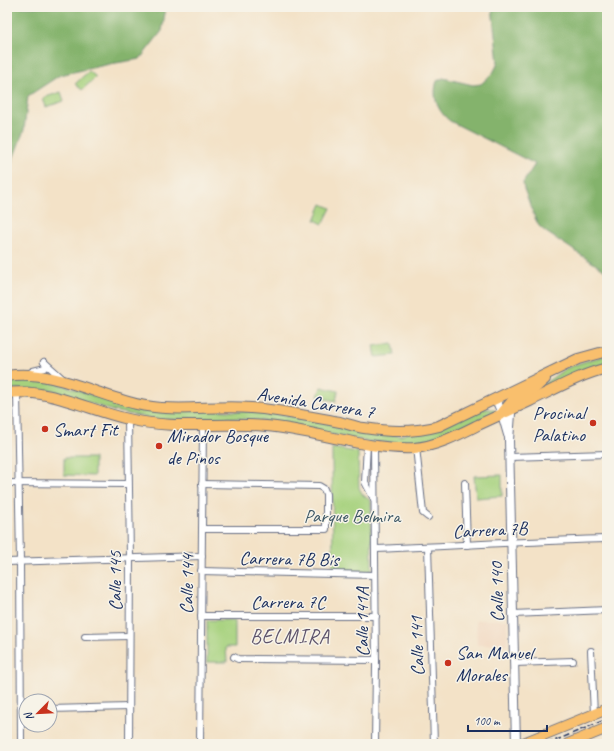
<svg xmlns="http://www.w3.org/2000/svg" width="614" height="751" viewBox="0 0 614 751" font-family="Caveat,sans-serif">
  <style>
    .built { fill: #f1d5bc }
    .green { fill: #a6d17d; stroke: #60806e }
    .forest { fill: #84b36c; stroke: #507165 }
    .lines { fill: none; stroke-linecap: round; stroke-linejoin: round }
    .minor-casing { stroke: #676e83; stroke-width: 8 }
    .tertiary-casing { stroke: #676e83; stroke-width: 10 }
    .primary-casing { stroke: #676e83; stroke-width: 12 }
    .minor { stroke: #fff; stroke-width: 6 }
    .tertiary { stroke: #fff; stroke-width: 8 }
    .primary { stroke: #f9bf6d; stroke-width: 10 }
    .rail { stroke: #1b2f5e; stroke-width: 1.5; stroke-dasharray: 6 3; stroke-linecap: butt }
    .poi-dot { fill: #c8321e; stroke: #f7f3e8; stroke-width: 1.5 }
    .labels { text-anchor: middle; stroke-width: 3; stroke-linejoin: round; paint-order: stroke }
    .street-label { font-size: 19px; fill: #1b2f5e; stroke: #f7f3e8 }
    .poi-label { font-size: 19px; fill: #1b2f5e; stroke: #f7f3e8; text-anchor: start }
    .park-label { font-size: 19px; fill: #3e5866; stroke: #f7f3e8 }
    .neighbourhood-label { font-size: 20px; letter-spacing: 1px; fill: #5e546c; stroke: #f7f3e8 }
  </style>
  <rect width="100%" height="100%" fill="#f7f3e8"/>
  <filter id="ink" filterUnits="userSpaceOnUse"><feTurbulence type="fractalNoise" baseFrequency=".025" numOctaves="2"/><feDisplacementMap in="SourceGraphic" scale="8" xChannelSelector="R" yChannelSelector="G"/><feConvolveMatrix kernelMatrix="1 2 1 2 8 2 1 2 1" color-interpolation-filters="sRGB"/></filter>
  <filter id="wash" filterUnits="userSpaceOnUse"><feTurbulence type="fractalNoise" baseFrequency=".012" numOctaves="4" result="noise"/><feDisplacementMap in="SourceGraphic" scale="16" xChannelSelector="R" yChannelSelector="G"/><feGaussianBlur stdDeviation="0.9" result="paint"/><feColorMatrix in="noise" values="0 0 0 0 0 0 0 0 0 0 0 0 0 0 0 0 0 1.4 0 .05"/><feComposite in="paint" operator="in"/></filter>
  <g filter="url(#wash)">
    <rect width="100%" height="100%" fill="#f3e2c7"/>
    <path class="built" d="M476,620H508L507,645H477Z"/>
    <g class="green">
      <path d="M89,71L96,77L82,90L75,84Z"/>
      <path d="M61,92L64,101L46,107L43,98Z"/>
      <path d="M322,204L331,208L323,224L315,220Z"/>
      <path d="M393,343L395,355L376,357L374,346Z"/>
      <path d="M607,355V364L586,369L537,393L538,388L565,369L580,363Z"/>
      <path d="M26,379L57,383L110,401L229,411L268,412L400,436L483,409H492L497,412L457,430L431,440L392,443L364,441L265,421L231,418L160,420L113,411L52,390L7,389V380Z"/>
      <path d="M321,387L338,391L336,401L318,397Z"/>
      <path d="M332,448L358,452L359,488L363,495L371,501L372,572L333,571Z"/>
      <path d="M64,458H94V476L64,475Z"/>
      <path d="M502,475V496L476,498L474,476Z"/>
      <path d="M207,620H235V647H226L227,662H207Z"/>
    </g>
    <g class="forest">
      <path d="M7,7H166L162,31L140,59L110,64L60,75L28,96L24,130L7,175Z"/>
      <path d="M492,7H607V272L546,232L539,226L535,218L524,189L523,183L535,164L450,121C437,111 432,96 437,81L443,78L473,85L481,84L493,73L498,63Z"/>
    </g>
  </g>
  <g filter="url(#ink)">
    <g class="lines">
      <g class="minor-casing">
        <g id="minor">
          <path d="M44,362L64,380"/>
          <path d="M28,374L33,371L45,368L46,365L44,362"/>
          <path d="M17,392L20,561L21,744"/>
          <path d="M128,419L130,558L129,744"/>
          <path d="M367,445L365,482L374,499"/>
          <path d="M374,446L376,666L375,744"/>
          <path d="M416,447L423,513L428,517"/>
          <path d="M510,457L607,454"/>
          <path d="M7,483L128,484"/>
          <path d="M465,483L467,545"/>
          <path d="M202,529H326V494L324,489L319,486L202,484"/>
          <path d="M428,547L434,744"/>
          <path d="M375,549C452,546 530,541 607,539"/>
          <path d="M7,562L202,556"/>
          <path d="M201,571L375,575"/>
          <path d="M513,614L607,610"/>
          <path d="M201,616H376"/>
          <path d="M85,637L129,636"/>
          <path d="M591,651L594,714"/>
          <path d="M234,657L238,659L376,660"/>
          <path d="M514,663L573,661"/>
          <path d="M50,709L129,707"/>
          <path d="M200,744L203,424"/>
        </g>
      </g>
      <g class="tertiary-casing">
        <g id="tertiary">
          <path d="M496,399L502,414L508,435"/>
          <path d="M509,405L511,414L509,440L516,744"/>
        </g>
      </g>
      <g class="primary-casing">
        <g id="primary">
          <path d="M7,376C51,369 94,394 136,404C174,413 212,405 251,408C281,410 310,417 340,422C348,424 356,427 364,428C389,432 414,433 439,426L578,359L607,351"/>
          <path d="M7,393C49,388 88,410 128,419C173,430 220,422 266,426C316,430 363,450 414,448C437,446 458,435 478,425C495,417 513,409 530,401C555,389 579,375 607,368"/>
          <path d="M503,412L514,399L535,388L545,379"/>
          <path d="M521,744L607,709"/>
          <path d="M568,744L607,728"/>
        </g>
      </g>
      <use href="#minor" class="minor"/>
      <use href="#tertiary" class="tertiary"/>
      <use href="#primary" class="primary"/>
      <path class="rail" d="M547,744L607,719"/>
    </g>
  </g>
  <g class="poi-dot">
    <circle cx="593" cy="423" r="4"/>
    <circle cx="45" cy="429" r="4"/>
    <circle cx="159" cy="446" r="4"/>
    <circle cx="448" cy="663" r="4"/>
  </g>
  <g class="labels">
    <g class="street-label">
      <text transform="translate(316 402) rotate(9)" y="7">Avenida Carrera 7</text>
      <text transform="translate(490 529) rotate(-3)" y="7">Carrera 7B</text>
      <text transform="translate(289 558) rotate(1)" y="7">Carrera 7B Bis</text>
      <text transform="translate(114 581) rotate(-90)" y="7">Calle 145</text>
      <text transform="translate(186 584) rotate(-89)" y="7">Calle 144</text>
      <text transform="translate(496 592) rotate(-91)" y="7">Calle 140</text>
      <text x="288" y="608">Carrera 7C</text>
      <text transform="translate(361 622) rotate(-90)" y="7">Calle 141A</text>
      <text transform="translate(416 646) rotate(-92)" y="7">Calle 141</text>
    </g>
    <g class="poi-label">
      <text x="585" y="419" text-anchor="end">Procinal<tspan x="585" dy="22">Palatino</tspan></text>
      <text x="53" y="436">Smart Fit</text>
      <text x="167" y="442">Mirador Bosque<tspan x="167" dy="22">de Pinos</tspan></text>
      <text x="456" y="659">San Manuel<tspan x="456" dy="22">Morales</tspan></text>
    </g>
    <g class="park-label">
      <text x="352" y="522">Parque Belmira</text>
    </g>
    <g class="neighbourhood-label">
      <text x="290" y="643">BELMIRA</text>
    </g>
  </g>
  <rect width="614" height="751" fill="none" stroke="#f7f3e8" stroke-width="24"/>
  <g transform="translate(38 713) rotate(246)"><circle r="19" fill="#f7f3e8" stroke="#9fa5b1"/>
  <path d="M0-3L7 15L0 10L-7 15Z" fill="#c8321e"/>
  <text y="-6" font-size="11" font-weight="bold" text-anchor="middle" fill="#1b2f5e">N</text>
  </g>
  <path d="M468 725v6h79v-6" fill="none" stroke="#1b2f5e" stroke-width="2"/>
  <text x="474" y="725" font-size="12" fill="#1b2f5e" stroke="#f7f3e8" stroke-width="3" paint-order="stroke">100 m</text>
</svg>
